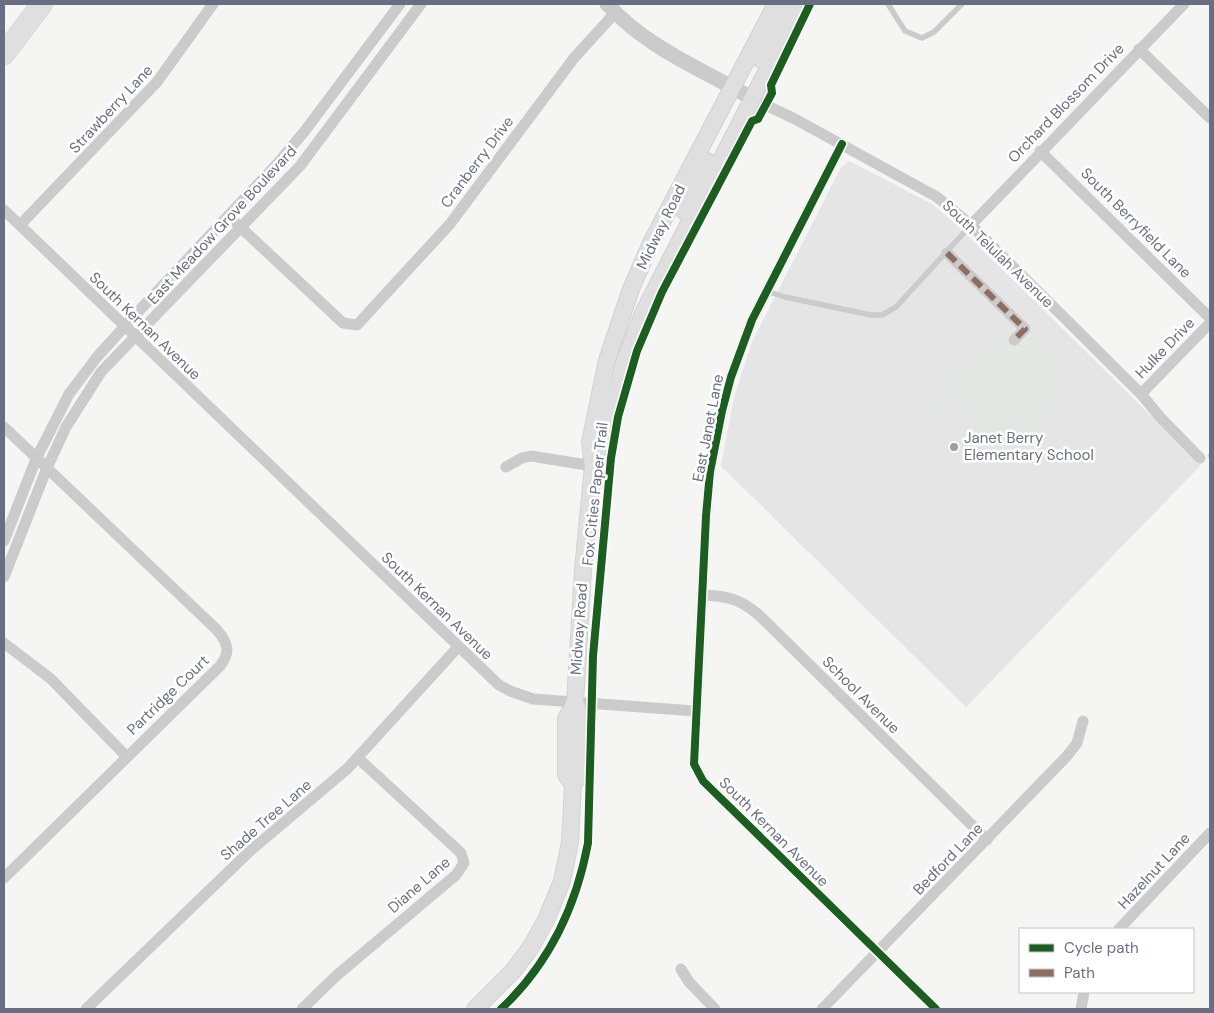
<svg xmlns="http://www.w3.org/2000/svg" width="1214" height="1013" viewBox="0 0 1214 1013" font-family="'DM Sans',sans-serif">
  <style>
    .built { fill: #e5e5e6 }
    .green { fill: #e3e7e3 }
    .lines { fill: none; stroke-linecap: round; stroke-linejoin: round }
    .stream { stroke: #ced2d7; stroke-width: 3 }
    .secondary-casing { stroke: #d2d2d3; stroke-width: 18 }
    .motorway-casing { stroke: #d2d3d3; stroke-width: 22 }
    .service { stroke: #cbcbcc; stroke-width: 5.5 }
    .minor { stroke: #cbcbcc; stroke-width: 11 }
    .tertiary { stroke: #cbcbcc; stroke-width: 15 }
    .secondary { stroke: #dfdfe0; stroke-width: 16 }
    .motorway { stroke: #dfdfe0; stroke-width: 21 }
    .quiet { stroke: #8d6e63; stroke-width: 6; stroke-dasharray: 12 6; stroke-linecap: butt }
    .cycleway-casing { stroke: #fff; stroke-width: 11 }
    .cycleway { stroke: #1b5e20; stroke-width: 8 }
    .poi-dot { fill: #999ea9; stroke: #fff; stroke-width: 2 }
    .labels { text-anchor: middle; stroke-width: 5; stroke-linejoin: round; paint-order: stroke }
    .street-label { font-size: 15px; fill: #686f80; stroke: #fff }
    .poi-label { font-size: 15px; fill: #686f80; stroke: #fff; text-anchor: start }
  </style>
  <rect width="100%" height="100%" fill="#f5f5f4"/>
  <path class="built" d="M849,161L932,204L958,226L1201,465L966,707L721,466L734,397L752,342L840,169Z"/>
  <g class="green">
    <path d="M1018,314L1063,359L1051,372L1067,386L1047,405L1050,409L1045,415L1051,421L1015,458L999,463L995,467L979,451L990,433L987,430L982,441L969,455L956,441L977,419L944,387L934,390L930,386L946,369L956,378L1001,333L1007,338L1017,328L1011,322Z"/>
    <path d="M936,396L945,403L936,413L926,416L920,411L925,403Z"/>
    <path d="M1010,483L1047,521L1040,529L1002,491Z"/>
  </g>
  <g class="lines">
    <path class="stream" d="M1209,455L1210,457"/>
    <g class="secondary-casing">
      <g id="secondary">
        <path d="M760,59L785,9"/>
        <path d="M684,211L707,161"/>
        <path d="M593,466L603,447L624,363L644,311L801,4"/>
        <path d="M573,784L566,775V719L575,702L583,570L593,466L590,442L607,360L631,289L651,243L776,4"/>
        <path d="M475,1009L513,971L531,947L546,920L562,881L570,842L573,784L580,775L582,720L575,702"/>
      </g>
    </g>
    <g class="motorway-casing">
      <path id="motorway" d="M4,54L42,4"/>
    </g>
    <g class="service">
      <path d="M888,4L905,31L922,38L934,32L962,4"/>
      <path d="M766,291L785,297L871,315H882L896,307L971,225"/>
    </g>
    <g class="minor">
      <path d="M1139,49L1210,118"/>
      <path d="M753,99L795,119L937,197L971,225L1141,394L1160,417L1200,458"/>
      <path d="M842,144L752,320L731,377L722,411L710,472L706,516L694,764L703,781L936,1009"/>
      <path d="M1040,151L1210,318"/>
      <path d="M4,210L499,685L510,691L533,699L695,711"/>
      <path d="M237,224L343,323L357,325L450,224L574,58L615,13"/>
      <path d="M20,225L157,82L213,4"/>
      <path d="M971,225L1184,4"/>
      <path d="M947,253L1025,329L1014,340"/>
      <path d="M1141,394L1210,323"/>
      <path d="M4,427L217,630C228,643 231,652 220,666L4,878"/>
      <path d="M506,467L522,458L531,456L593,466"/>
      <path d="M4,541L36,459L69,394L97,357L135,315L277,164L304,132L400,4"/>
      <path d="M4,577L47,468L66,427L101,372L300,166L421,4"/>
      <path d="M702,595C729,596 740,599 760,616L987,840"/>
      <path d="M4,643L51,679L126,756"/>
      <path d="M1119,929L1210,833"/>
      <path d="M681,969L689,982L715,1009"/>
      <path d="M86,1009L250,851L347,769L458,647"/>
      <path d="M302,1009L336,976L456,875L464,863L461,853L358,758"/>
      <path d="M822,1009L1067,756L1077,743L1083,721"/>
      <path d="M1081,1009L1084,992"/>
    </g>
    <path class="tertiary" d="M607,4C648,49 702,69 753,99"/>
    <use href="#secondary" class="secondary"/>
    <use href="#motorway" class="motorway"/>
    <path class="quiet" d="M947,253L1025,329L1014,340"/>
    <g class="cycleway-casing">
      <g id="cycleway">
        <path d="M842,144L752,320L731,377L722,411L710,472L706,516L694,764L703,781L936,1009"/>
        <path d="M501,1009C549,964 576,907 588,843L593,656L611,458L618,417L637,351L662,292L752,121L758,119L772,93L771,85L810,4"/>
      </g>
    </g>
    <use href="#cycleway" class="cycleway"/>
  </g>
  <circle class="poi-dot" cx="954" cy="447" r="5"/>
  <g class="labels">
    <g class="street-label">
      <text transform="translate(1066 103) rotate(-46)" y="5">Orchard Blossom Drive</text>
      <text transform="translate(111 109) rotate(-47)" y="5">Strawberry Lane</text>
      <text transform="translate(477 162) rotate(-53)" y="5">Cranberry Drive</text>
      <text transform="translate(1136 223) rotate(45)" y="5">South Berryfield Lane</text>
      <text transform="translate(222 225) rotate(-47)" y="5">East Meadow Grove Boulevard</text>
      <text transform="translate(661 227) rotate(-64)" y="5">Midway Road</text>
      <text transform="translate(998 254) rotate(44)" y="5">South Telulah Avenue</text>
      <text transform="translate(145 326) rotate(44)" y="5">South Kernan Avenue</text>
      <text transform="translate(1165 348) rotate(-46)" y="5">Hulke Drive</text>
      <text transform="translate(708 428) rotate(-79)" y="5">East Janet Lane</text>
      <text transform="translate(595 494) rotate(-84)" y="5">Fox Cities Paper Trail</text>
      <text transform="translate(437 606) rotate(44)" y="5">South Kernan Avenue</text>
      <text transform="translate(579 629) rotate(-86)" y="5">Midway Road</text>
      <text transform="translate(168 695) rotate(-44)" y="5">Partridge Court</text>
      <text transform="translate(861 695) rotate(45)" y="5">School Avenue</text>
      <text transform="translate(266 820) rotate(-41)" y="5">Shade Tree Lane</text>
      <text transform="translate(774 832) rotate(45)" y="5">South Kernan Avenue</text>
      <text transform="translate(948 859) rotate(-46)" y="5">Bedford Lane</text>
      <text transform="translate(1154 871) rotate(-47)" y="5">Hazelnut Lane</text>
      <text transform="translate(419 885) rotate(-41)" y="5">Diane Lane</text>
    </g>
    <g class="poi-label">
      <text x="964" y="443">Janet Berry<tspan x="964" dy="17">Elementary School</tspan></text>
    </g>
  </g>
  <rect width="1214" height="1013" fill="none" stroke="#686f80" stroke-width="10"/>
  <rect x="1019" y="928" width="175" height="65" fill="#ffffff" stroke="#c3c5cc"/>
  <rect x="1029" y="944" width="25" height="8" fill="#1b5e20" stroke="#c3c5cc"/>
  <text x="1064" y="953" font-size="15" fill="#686f80">Cycle path</text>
  <rect x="1029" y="969" width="25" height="8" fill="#8d6e63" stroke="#c3c5cc"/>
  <text x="1064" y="978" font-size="15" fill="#686f80">Path</text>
</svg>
